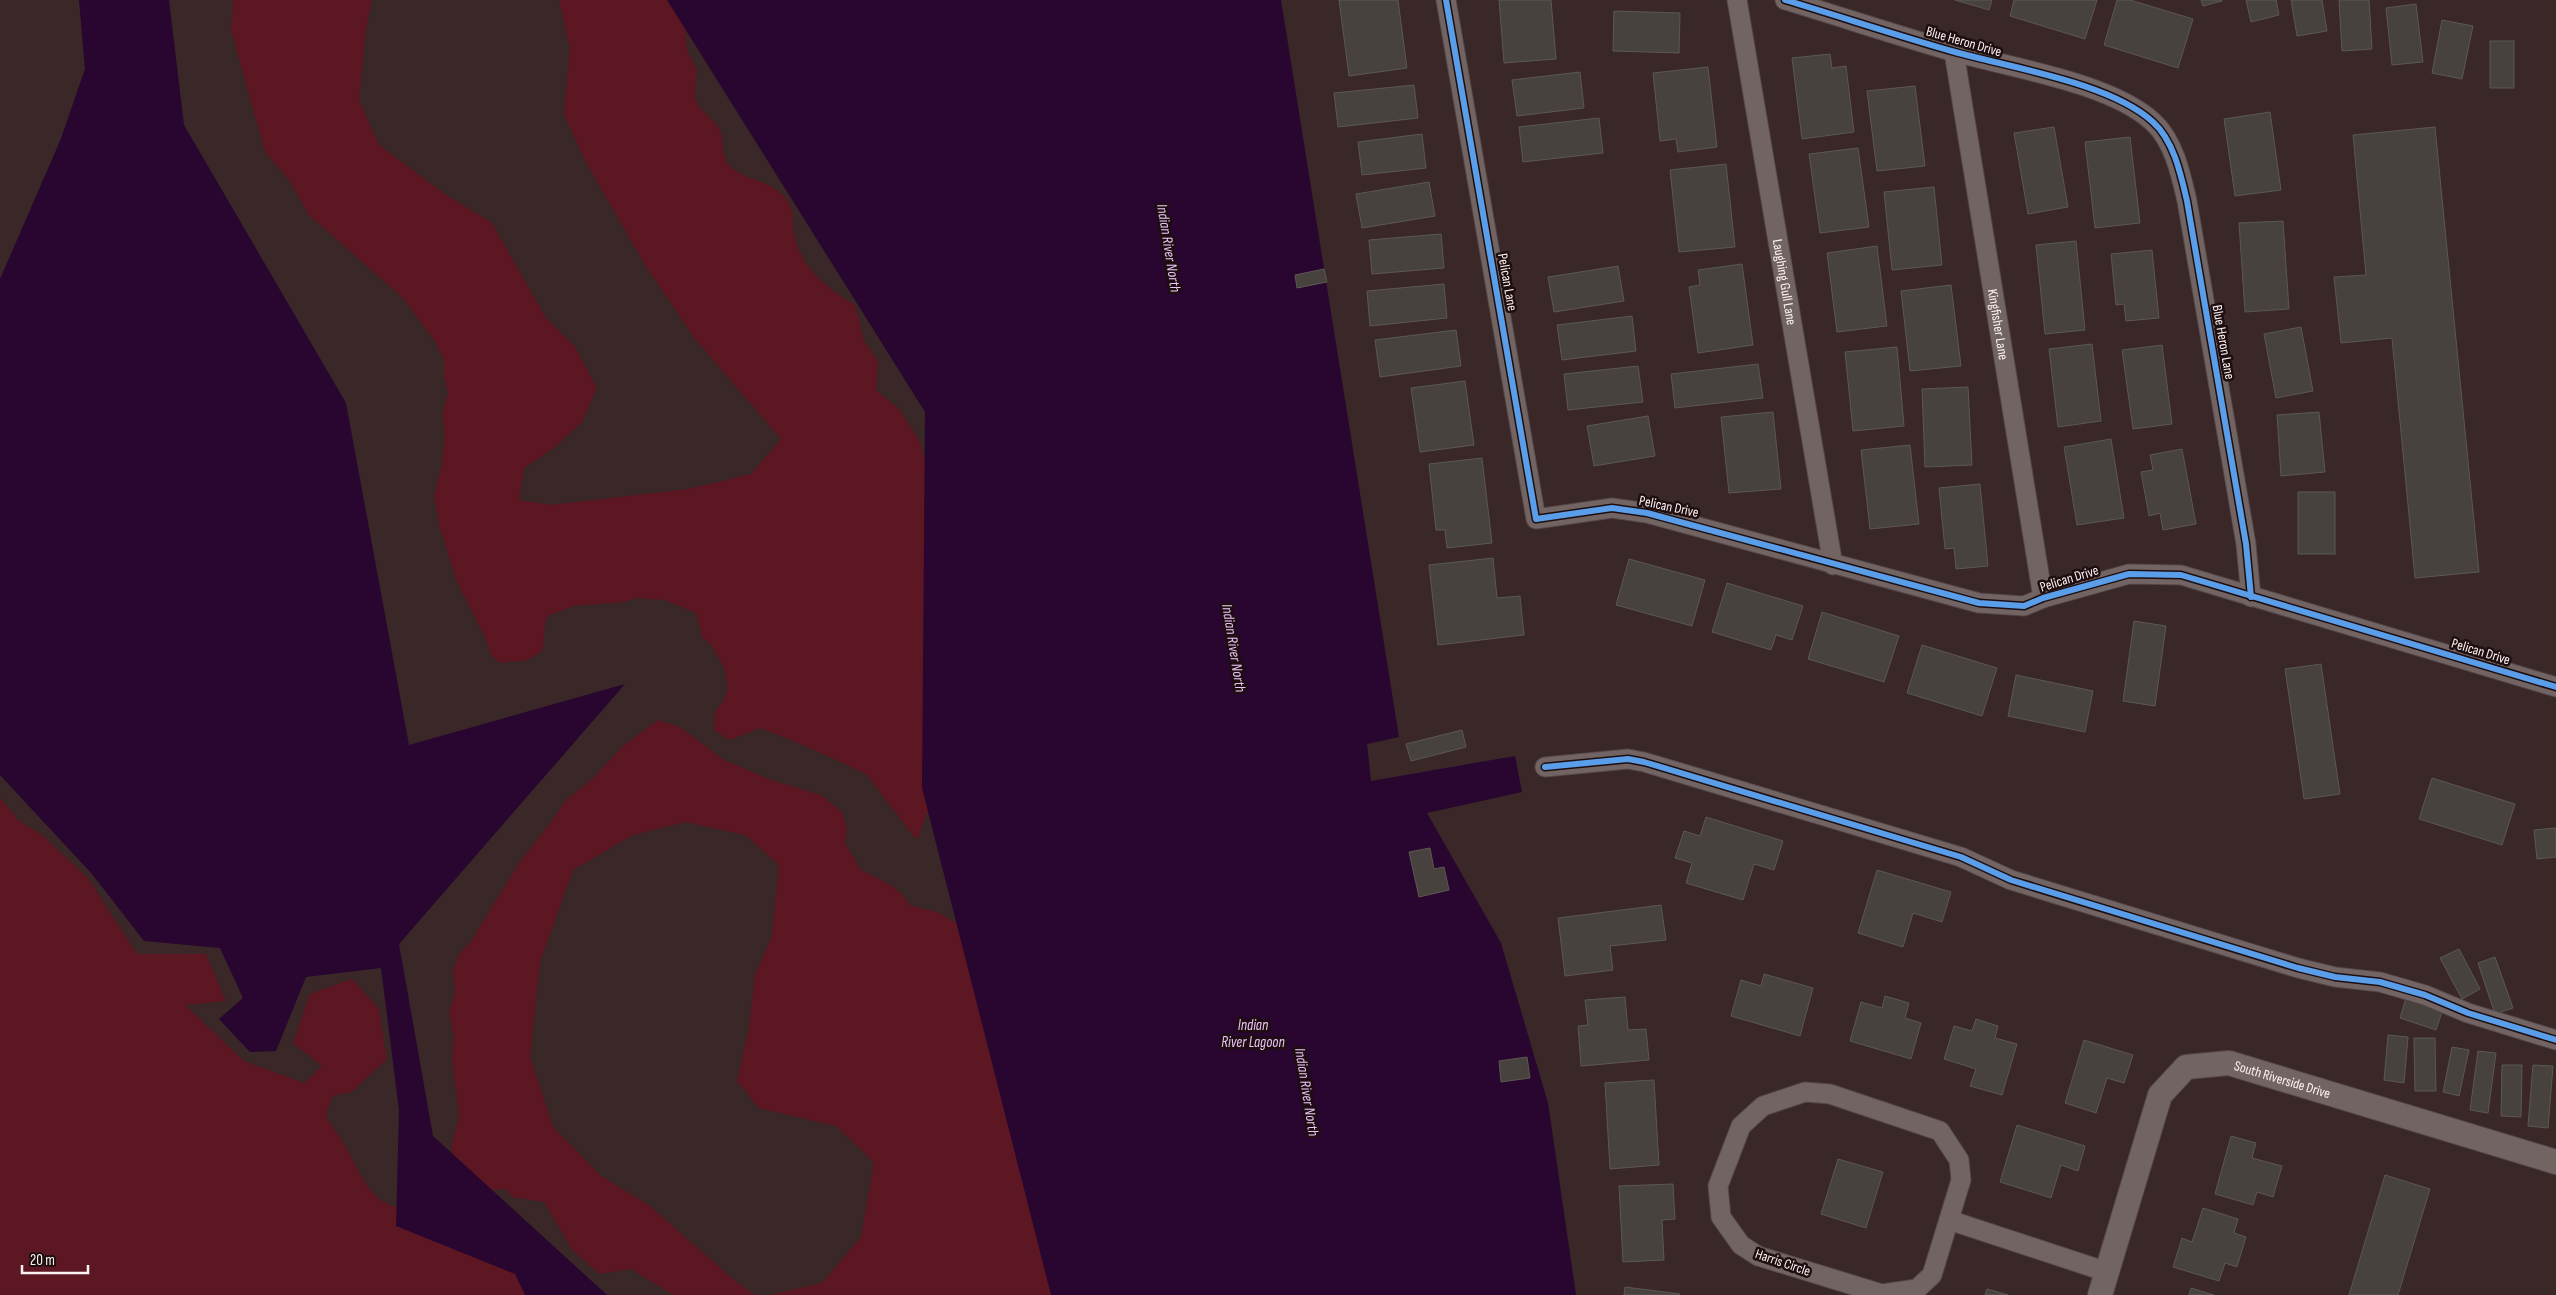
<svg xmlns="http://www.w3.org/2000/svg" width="2556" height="1295" viewBox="0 0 2556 1295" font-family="'Sofia Sans Condensed',sans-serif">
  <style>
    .green { fill: #5d1722 }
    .water { fill: #280630 }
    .building { fill: #47423e; stroke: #5c5852 }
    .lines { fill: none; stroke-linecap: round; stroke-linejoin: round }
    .minor-casing { stroke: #544647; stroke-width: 21 }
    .tertiary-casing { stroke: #544647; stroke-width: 26 }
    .minor { stroke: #736464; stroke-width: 19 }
    .tertiary { stroke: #736464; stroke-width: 24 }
    .cycleway-casing { stroke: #1e0e0f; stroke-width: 9 }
    .cycleway { stroke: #5a9eea; stroke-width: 6 }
    .labels { text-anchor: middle; stroke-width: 5; stroke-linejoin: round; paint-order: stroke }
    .street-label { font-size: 14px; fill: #fcf2f2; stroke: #1e0e0f }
    .water-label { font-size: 15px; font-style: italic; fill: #ecc4fb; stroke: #1e0e0f }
  </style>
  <rect width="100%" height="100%" fill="#3a2728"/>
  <g class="green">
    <path d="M233,0H372L366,29L359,100L379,145L446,195L492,223L546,318L575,347L597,388L582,422L554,448L524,468L519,500L551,505L688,489L751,474L781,439L695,339L645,265L584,159L564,114L570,48L559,0H680C689,14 683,35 688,52C690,58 695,63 696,69C697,79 693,94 697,103C702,113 714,119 719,129C725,140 720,154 729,165C743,181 773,180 787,200C795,211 791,220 794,233C800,267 827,289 855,305L864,341L878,361L876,390L898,408L919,440L928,470L931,801L918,838H915L866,774L810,748L761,728L729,740L714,730L715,711L724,700L728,687L725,670L712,646L702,637L696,613L665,600L637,598L624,602L574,606L547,616C543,626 545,639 542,651L528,660L500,663L491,655L485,637L457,582L440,528L434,496L442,464L445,432L442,415L448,393L444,375V360L436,343L403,298L309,215L289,180L265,152L231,30Z"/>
    <path d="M658,720L680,727L724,760L771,780L821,795L843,813L847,830L845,843L861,870L889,884L902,894L910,905L940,913L964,928L1103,1295H770L822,1283L861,1237L874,1162L836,1126L759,1108L737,1081L749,1027L755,975L772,936L779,865L745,835L685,822L633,835L573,870L540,962L530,1057L553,1127L601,1176L650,1206L735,1281L755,1295H673L631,1269L600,1274L573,1251L544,1202L512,1197L506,1189L492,1190L455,1164L451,1148L459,1116L452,1057L454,1038L449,1012L455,994L453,971L458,956L471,941L521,860L549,825L566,800L592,779L623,746Z"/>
    <path d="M0,798L18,820L43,836L88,878L137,954H206L226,1001L185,1005L244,1061L304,1083L322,1066L293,1043L310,994L352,979L379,1009L387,1059L352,1092L332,1096L326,1116C331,1126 338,1133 343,1142C359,1168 370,1209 406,1208L511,1254L539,1295H0Z"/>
  </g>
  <g class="water">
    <path d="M79,0H169L184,125L346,403L409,745L625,684L399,944L433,1136L607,1295H525L515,1274L396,1226L399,1110L381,968L306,977L276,1051L250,1052L219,1019L243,998L220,948L144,941L92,874L0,775V279L60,141L85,69Z"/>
    <path d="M667,0H1281L1399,737L1367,744L1371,781L1515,756L1522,792L1427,813L1501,943L1548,1103L1576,1295H1051L922,788L925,412Z"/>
  </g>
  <g class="building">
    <path d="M1339,0H1398L1407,68L1349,76Z"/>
    <path d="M1499,0H1551L1556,59L1504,63Z"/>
    <path d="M1955,0H1992L1989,10Z"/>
    <path d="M2014,0H2097L2085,39L2010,16Z"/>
    <path d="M2117,0H2130L2193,19L2178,68L2104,45Z"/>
    <path d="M2201,0H2222V1L2203,6Z"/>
    <path d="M2246,0H2276L2279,15L2251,22Z"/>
    <path d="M2291,0H2322L2327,31L2297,36Z"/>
    <path d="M2339,0H2369L2372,49L2342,51Z"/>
    <path d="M2416,4L2423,62L2392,65L2386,8Z"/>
    <path d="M1614,11L1680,13L1679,53L1613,51Z"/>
    <path d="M2442,20L2473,26L2462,79L2432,73Z"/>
    <rect x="2490" y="41" width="24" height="47"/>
    <path d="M1830,54L1832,68L1846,66L1854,132L1802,139L1792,58Z"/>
    <path d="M1708,67L1717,147L1678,152L1676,139L1660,141L1653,73Z"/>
    <path d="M1580,72L1584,108L1517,116L1512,80Z"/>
    <path d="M1414,85L1418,118L1338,127L1334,93Z"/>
    <path d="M1915,86L1925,166L1877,171L1867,91Z"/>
    <path d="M2270,112L2281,190L2235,196L2224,119Z"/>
    <path d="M1599,118L1603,153L1523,162L1519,127Z"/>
    <path d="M2054,127L2068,207L2028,214L2014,133Z"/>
    <path d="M2435,127L2479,572L2415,578L2392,338L2341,343L2334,277L2366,275L2353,135Z"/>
    <path d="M1422,134L1426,168L1362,175L1358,142Z"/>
    <path d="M2130,137L2140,223L2095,228L2085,142Z"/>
    <path d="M1858,148L1869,227L1820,233L1809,154Z"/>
    <path d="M1726,164L1735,247L1679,252L1670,170Z"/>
    <path d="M1429,182L1435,216L1362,228L1356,194Z"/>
    <path d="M1934,187L1942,265L1892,270L1884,192Z"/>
    <path d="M2283,221L2289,309L2245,312L2239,223Z"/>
    <path d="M1441,234L1444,268L1372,274L1369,240Z"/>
    <path d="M2076,241L2085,330L2045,334L2036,245Z"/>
    <path d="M1877,246L1887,326L1837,332L1827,253Z"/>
    <path d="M2152,250L2159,318L2126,321L2124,304L2116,305L2111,254Z"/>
    <path d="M1742,264L1753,345L1698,353L1689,287L1700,285L1698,270Z"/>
    <path d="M1618,266L1624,301L1554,312L1548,277Z"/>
    <path d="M1324,269L1327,282L1297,288L1295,275Z"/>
    <path d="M1444,284L1447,318L1370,326L1367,291Z"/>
    <path d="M1951,285L1961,366L1910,371L1901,291Z"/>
    <path d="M1632,316L1636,351L1562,360L1557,325Z"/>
    <path d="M2301,327L2313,391L2276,398L2264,334Z"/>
    <path d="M1456,330L1461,366L1380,377L1375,340Z"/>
    <path d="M2092,344L2101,421L2058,427L2049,349Z"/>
    <path d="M2162,345L2172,424L2133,429L2122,350Z"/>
    <path d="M1897,347L1904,426L1853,431L1845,352Z"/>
    <path d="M1758,364L1763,398L1675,408L1671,374Z"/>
    <path d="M1638,366L1643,402L1568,410L1564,374Z"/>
    <path d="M1465,381L1474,445L1420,452L1411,388Z"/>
    <path d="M1968,387L1972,465L1925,467L1922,389Z"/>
    <path d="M1773,412L1781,489L1729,493L1721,417Z"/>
    <path d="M2319,412L2325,472L2281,476L2277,415Z"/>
    <path d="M1648,416L1655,456L1594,466L1587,426Z"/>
    <path d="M2111,439L2124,518L2077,525L2064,447Z"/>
    <path d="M1910,445L1919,524L1870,529L1861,450Z"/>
    <path d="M2182,449L2196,524L2163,530L2160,513L2149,516L2141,472L2153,470L2150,455Z"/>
    <path d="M1482,458L1492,543L1447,548L1445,530H1436L1429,464Z"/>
    <path d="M1980,484L1988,566L1956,569L1954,548L1945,549L1939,488Z"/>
    <rect x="2298" y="492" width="37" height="62"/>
    <path d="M1493,558L1497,598L1520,596L1524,635L1438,645L1429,565Z"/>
    <path d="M1629,559L1705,580L1692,626L1616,605Z"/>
    <path d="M1727,583L1803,606L1792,640L1776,635L1771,650L1712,632Z"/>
    <path d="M1822,612L1899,636L1884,682L1808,659Z"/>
    <path d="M2134,621L2166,626L2155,706L2123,701Z"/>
    <path d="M1922,645L1997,668L1982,716L1907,693Z"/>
    <path d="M2321,664L2340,794L2304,799L2285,669Z"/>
    <path d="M2016,675L2093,691L2085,732L2008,716Z"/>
    <path d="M1462,730L1466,747L1411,761L1406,744Z"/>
    <path d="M2432,778L2515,804L2502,845L2419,819Z"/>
    <path d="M1706,817L1783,841L1774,870L1754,864L1743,900L1686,883L1692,863L1675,858L1684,831L1700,836Z"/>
    <path d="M2556,828V857L2537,859L2534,830Z"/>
    <path d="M1430,848L1434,869L1444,867L1449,890L1419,897L1409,852Z"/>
    <path d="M1877,870L1951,892L1942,922L1913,913L1903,947L1858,933Z"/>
    <path d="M1661,905L1666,940L1610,946L1613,970L1565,976L1558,918Z"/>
    <path d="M2459,949L2480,989L2462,999L2440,958Z"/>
    <path d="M2495,957L2513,1008L2495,1014L2478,963Z"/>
    <path d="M1764,974L1813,988L1800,1036L1731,1016L1741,980L1761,986Z"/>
    <path d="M1885,996L1909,1003L1905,1018L1921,1023L1911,1059L1850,1041L1861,1002L1882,1008Z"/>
    <path d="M1625,997L1628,1030L1646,1029L1649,1060L1581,1066L1578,1026L1588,1025L1585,1000Z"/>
    <path d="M2406,998L2443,1009L2436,1030L2400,1018Z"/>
    <path d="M1976,1019L1998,1026L1995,1038L2017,1044L2002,1095L1970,1086L1976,1069L1944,1059L1954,1026L1972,1031Z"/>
    <path d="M2388,1035L2408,1037L2404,1083L2384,1080Z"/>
    <path d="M2414,1038H2435L2436,1091H2415Z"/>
    <path d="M2084,1040L2133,1055L2124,1083L2107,1078L2096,1113L2065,1103Z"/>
    <path d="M2452,1047L2469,1050L2459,1096L2443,1092Z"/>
    <path d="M2478,1051L2496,1053L2488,1113L2470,1110Z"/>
    <path d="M1527,1057L1530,1078L1501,1082L1499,1061Z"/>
    <path d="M2502,1065H2522L2521,1117L2501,1116Z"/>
    <path d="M2533,1065L2553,1066L2548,1128L2528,1126Z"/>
    <path d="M1654,1080L1659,1165L1610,1169L1605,1083Z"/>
    <path d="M2017,1125L2085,1146L2078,1171L2061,1165L2051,1198L2000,1182Z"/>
    <path d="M2231,1136L2256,1143L2252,1158L2282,1166L2273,1197L2257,1192L2253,1205L2215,1194Z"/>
    <path d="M1838,1159L1883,1172L1866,1228L1821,1214Z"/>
    <path d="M2385,1175L2430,1189L2398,1295H2349Z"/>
    <path d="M1673,1184L1675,1219L1662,1220L1664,1260L1623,1262L1619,1186Z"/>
    <path d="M2203,1208L2238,1219L2234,1233L2246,1237L2237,1267L2225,1263L2219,1281L2173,1267L2182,1238L2192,1242Z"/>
    <path d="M1625,1287L1680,1294L1679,1295H1624Z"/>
    <path d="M2191,1288L2214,1295H2189Z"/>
    <path d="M1987,1289L2008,1295H1985Z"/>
  </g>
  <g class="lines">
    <g class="minor-casing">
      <g id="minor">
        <path d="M1446,0L1536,519L1612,508L1647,513L1979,603L2024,606L2043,598L2129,574L2181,575L2556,687"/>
        <path id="s1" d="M1737,0L1833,565"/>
        <path d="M1785,0C1842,17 1898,36 1955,52C2012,68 2111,83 2153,122C2174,141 2181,175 2187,201L2246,544L2251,597"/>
        <path id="s2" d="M1954,52L2043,598"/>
        <path d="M1545,767L1628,759L1644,762L1961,857L2011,880L2298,968L2335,977L2380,982L2425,995L2468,1013L2556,1040"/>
        <path d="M1805,1092L1830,1094L1940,1131L1959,1160L1961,1180L1932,1275L1917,1289L1882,1294L1758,1256L1741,1245L1721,1217L1718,1186L1741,1126L1763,1106Z"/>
        <path d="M1949,1220L2107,1272"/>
      </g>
    </g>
    <g class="tertiary-casing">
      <g id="tertiary">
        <path id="s3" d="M2100,1295L2160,1095L2186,1067L2229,1063L2556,1162"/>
      </g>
    </g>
    <use href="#minor" class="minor"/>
    <use href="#tertiary" class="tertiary"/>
    <g class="cycleway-casing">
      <g id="cycleway">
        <path d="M1446,0L1536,519L1612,508L1647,513L1979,603L2024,606L2043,598L2129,574L2181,575L2556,687"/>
        <path d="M1785,0C1842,17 1898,36 1955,52C2012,68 2111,83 2153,122C2174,141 2181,175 2187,201L2246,544L2251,597"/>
        <path d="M1545,767L1628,759L1644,762L1961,857L2011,880L2298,968L2335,977L2380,982L2425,995L2468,1013L2556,1040"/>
      </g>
    </g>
    <use href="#cycleway" class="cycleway"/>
  </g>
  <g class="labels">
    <g class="street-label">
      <text transform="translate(1964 41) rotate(16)" y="5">Blue Heron Drive</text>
      <text transform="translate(1508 282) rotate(80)" y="5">Pelican Lane</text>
      <text dy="5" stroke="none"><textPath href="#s1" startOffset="286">Laughing Gull Lane</textPath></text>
      <text dy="5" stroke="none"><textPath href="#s2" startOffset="276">Kingfisher Lane</textPath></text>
      <text transform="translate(2224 342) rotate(80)" y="5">Blue Heron Lane</text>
      <text transform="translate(1669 506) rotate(12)" y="5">Pelican Drive</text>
      <text transform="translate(2069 578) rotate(-17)" y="5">Pelican Drive</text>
      <text transform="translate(2481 651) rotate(17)" y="5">Pelican Drive</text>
      <text dy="5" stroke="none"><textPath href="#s3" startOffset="346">South Riverside Drive</textPath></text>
      <text transform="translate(1783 1262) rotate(19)" y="5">Harris Circle</text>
    </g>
    <g class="water-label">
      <text transform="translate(1169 248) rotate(81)" y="5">Indian River North</text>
      <text transform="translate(1234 648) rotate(81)" y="5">Indian River North</text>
      <text x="1253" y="1030">Indian<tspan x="1253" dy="17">River Lagoon</tspan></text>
      <text transform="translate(1307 1092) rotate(81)" y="5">Indian River North</text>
    </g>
  </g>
  <path d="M22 1265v8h66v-8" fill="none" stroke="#fcf2f2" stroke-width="2.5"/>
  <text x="30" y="1265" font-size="15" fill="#fcf2f2" stroke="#1e0e0f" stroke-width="4" paint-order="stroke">20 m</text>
</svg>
